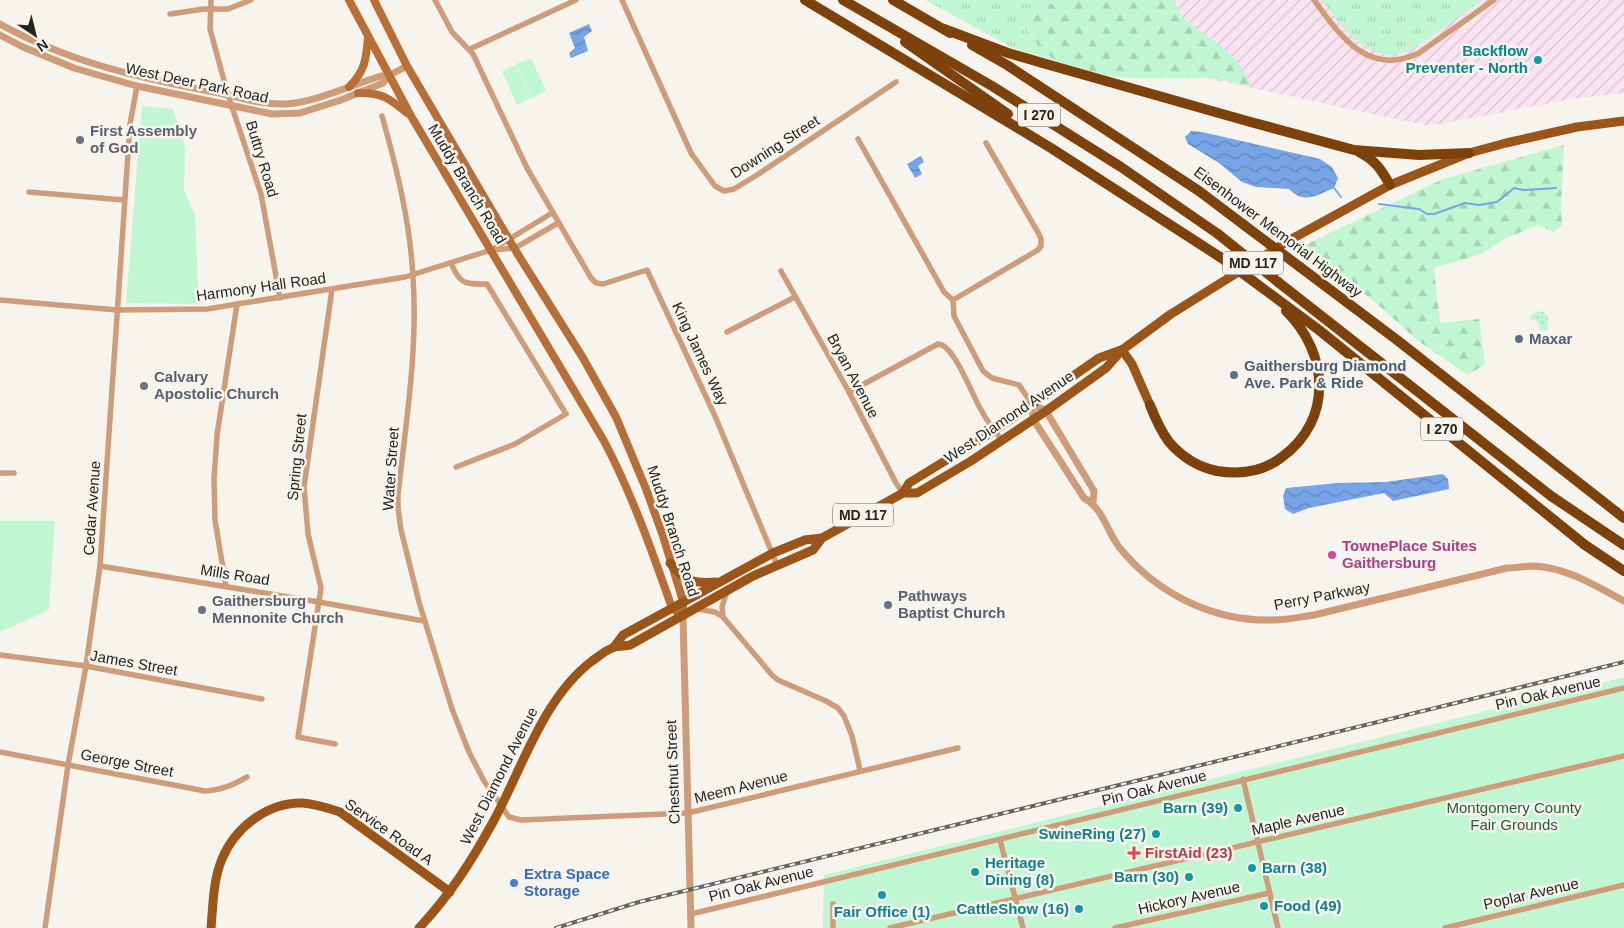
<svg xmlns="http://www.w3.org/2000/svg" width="1624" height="928" viewBox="0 0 1624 928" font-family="Arial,sans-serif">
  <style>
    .industrial { fill: url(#industrial-furrows) }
    .grass { fill: url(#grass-tufts) }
    .forest { fill: url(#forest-firs) }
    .park { fill: #c0f6d1 }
    .garden { fill: url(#garden-dots) }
    .water { fill: url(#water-waves) }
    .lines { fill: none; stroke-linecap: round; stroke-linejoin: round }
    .stream { stroke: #77a4e7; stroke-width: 2 }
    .minor { stroke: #ce9c79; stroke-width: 5.5 }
    .tertiary { stroke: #ce9c79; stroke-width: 7 }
    .secondary { stroke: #b86f37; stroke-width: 8 }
    .primary { stroke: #9b5518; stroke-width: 9 }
    .motorway { stroke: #7d420c; stroke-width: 10 }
    .rail-casing { stroke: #646460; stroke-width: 4 }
    .rail { stroke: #f6f4ed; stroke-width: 2; stroke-dasharray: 5.5; stroke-linecap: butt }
    .motorway-bridge { stroke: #7d420c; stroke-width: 10 }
    .culture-dot { fill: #0f9aa8; stroke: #f6f4ed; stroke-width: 2 }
    .worship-dot { fill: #6b7280; stroke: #f6f4ed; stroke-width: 2 }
    .service-dot { fill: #5c6f8a; stroke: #f6f4ed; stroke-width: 2 }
    .hotel-dot { fill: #d1479c; stroke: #f6f4ed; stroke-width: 2 }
    .health-dot { fill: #e0444e; stroke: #f6f4ed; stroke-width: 2 }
    .shop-dot { fill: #3f7fe0; stroke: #f6f4ed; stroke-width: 2 }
    .labels { text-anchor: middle; stroke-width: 5; stroke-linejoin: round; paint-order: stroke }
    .shield { fill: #f6f4ed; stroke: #64635f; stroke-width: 1 }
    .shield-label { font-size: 14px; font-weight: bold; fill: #252522 }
    .culture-label { font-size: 15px; font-weight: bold; fill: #0d838f; stroke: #f6f4ed; text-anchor: end }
    .street-label { font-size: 15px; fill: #252522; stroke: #f6f4ed }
    .worship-label { font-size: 15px; font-weight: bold; fill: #5b616d; stroke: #f6f4ed; text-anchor: start }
    .service-label { font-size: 15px; font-weight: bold; fill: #4e5e75; stroke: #f6f4ed; text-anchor: start }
    .hotel-label { font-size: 15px; font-weight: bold; fill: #b23c85; stroke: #f6f4ed; text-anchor: start }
    .park-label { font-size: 15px; fill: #225d3a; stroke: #f6f4ed }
    .health-label { font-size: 15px; font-weight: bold; fill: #be3a42; stroke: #f6f4ed; text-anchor: start }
    .shop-label { font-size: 15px; font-weight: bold; fill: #366cbe; stroke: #f6f4ed; text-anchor: start }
  </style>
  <defs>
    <pattern id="industrial-furrows" width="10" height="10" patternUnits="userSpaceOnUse" patternTransform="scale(1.25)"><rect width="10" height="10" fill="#f9e3f1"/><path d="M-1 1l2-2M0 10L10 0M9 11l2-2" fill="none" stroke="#d5c3ce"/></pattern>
    <pattern id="grass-tufts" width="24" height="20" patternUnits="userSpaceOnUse" patternTransform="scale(1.25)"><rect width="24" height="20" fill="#c0f6d1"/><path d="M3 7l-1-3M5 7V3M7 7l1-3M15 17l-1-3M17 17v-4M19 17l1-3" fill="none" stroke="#a5d3b3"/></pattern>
    <pattern id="forest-firs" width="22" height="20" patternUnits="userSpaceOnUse" patternTransform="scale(1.25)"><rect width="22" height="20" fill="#c0f6d1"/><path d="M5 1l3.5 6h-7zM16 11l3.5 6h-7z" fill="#a5d3b3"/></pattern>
    <pattern id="garden-dots" width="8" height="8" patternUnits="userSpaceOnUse" patternTransform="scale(1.25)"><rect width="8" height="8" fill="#c0f6d1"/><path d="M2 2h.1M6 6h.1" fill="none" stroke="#a5d3b3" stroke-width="1.8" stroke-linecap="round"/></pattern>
    <pattern id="water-waves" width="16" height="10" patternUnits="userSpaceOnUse" patternTransform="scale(1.25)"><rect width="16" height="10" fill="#77a4e7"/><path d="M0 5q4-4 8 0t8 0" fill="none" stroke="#6185bb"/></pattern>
  </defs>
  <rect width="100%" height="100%" fill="#f6f4ed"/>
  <path class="industrial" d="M977,0H1624V93L1571,99L1429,126L1058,46Z"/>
  <g class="grass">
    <path d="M925,0H1055L1059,3L1058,5L1044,2L1026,26C1038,47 1046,55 1068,65L1011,47Z"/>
    <path d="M1322,0H1482L1414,48C1373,71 1343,29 1322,0Z"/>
  </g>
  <g class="forest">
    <path d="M1055,0H1174C1177,6 1179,13 1183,18C1188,24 1198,29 1205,34C1224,47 1243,64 1251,86L1214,78H1128L1110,76L1068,65L1052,58L1041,49L1026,26L1015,20L1020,14L1038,2L1058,5L1059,3Z"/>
    <path d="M1564,145L1561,207L1562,225L1554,232L1538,225L1506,238L1482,254L1434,268L1440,323L1479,319L1485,364L1468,375L1417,340L1374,301L1301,247L1443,179Z"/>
  </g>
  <g class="park">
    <path d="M531,58L546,91L532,98L516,64Z"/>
    <path d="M516,65L531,98L517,105L502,71Z"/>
    <path d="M142,106L173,109L185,148L184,190L195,215L199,304L126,303Z"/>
    <path d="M0,521H55L49,610L0,632Z"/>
    <path d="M1624,677V928H823L824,875Z"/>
  </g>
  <path class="garden" d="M1540,311L1545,313L1548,318L1547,330L1541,331L1537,321L1530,319L1532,314Z"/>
  <g class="water">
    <path d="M589,24L592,31L584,37L588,51L571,58L569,53L575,48L569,33Z"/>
    <path d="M1191,131L1202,132L1320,159L1332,167L1338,178L1334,188C1316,195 1305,205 1289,189L1256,187L1242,182L1219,163L1188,144L1185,137Z"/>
    <path d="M921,156L924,162L918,166L922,174L915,178L907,164Z"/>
    <path d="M1443,474L1448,479L1449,489L1393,501L1384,493L1309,508L1293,514L1285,509L1283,496L1286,488L1338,483L1386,482Z"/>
  </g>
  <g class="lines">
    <g class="stream">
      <path d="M1334,188L1341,197"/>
      <path d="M1379,204L1419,209L1427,214H1434L1465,203L1479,205L1497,202L1514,188L1524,190L1556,188"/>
    </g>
    <g class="minor">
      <path d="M211,0L210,29L228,95L261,194L280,298"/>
      <path d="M435,0L452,32L473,54L527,168L591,278L596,283L603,284L647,270L715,416L777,565"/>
      <path d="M622,0L691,153L715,186L724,191L734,189L757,175L896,82"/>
      <path d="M1314,0C1341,37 1368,77 1419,53L1494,0"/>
      <path d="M170,14L204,9H228L251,0"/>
      <path d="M470,49L576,0"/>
      <path d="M382,116C397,169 410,222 413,277C418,349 406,422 398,494V508L401,530L419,602L452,709L469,752L484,781L509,817L521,820L688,813L958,748"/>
      <path d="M858,139L944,292L953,300"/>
      <path d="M986,143L1039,234L1041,239V246L1038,250L953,300L954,316L983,371L992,378L1019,385L1032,404"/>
      <path d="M29,192L124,200"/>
      <path d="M493,249L552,213"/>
      <path d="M451,263C460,285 465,284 487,284L566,414L515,444L456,467"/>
      <path d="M781,271L849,392L896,483L903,493"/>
      <path d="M332,289L304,487L308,534L321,588L298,737L335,744"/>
      <path d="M0,300L117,310L207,309L405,277L491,250L515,248L558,223"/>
      <path d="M727,332L795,297"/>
      <path d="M849,392L938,344L942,345C957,353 971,392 980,408C986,419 993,430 1002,440"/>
      <path d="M0,473H14"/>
      <path d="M100,566L319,602L424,621"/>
      <path d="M226,586L215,520L214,479L217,435L237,304"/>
      <path d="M697,609L715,612L723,617L772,675L778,680L826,701L838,708L844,716L852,736L860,770"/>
      <path d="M723,617L722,607L727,591"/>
      <path d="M0,655L86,666L262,699"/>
      <path d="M0,752L205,791C222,790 233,785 247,777"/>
      <path d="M1243,779L1278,928"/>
      <path d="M1000,840L1023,928"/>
      <path d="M833,904V928"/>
      <path d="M691,914L1624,688"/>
      <path d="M45,928L68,765L86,666L100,566L128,154L130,124L137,86"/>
      <path d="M890,928L1624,756"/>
      <path d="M1115,928L1269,893"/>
      <path d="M1445,928L1624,885"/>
    </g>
    <g class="tertiary">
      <path d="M0,24C68,62 143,79 219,93C241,98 264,105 286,104C317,102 351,85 381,76H388"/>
      <path d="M0,35L23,47L74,68L98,75L137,86L272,114L300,113L341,100L383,83L388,76L407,66"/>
      <path d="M1093,502L1094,491L1046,411L1032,404L1033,419L1084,498C1102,507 1107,531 1119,547C1156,593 1213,622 1273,620C1287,620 1301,617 1314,615L1507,568C1516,568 1525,566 1534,566C1568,568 1596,586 1624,601"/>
      <path d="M683,616L691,928"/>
    </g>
    <g class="secondary">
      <path d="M349,0L411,116L604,441C632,494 652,551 672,608L683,616"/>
      <path d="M374,0L407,66L517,253L583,358L616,417L646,489L663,536L683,601V616"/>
      <path d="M349,87C365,71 366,60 368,38"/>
      <path d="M358,93C382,92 390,99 407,113"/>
    </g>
    <g class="primary">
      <path d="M1122,350L1132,364L1150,405"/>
      <path d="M903,493L909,483L994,431L1099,358L1121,350"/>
      <path d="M670,563C684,581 695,584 716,582"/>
      <path d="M614,647L623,635L773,553L805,540L822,538L903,493H917L971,461L1046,411L1106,368L1122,350L1171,314L1288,241L1390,185L1469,153L1506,143L1577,127L1624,121"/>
      <path d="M211,928C213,906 213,880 222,859C235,828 267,802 303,803C315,804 328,808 340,812L450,892"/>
      <path d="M419,928C450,895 471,862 493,822C522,769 543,698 592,661C599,656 607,649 615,647C619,646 625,646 630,645L753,576L813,550L822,538"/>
    </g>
    <g class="motorway">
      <path d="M805,0L1051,148L1220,257"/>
      <path d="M843,0L992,86L1121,167L1218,234"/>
      <path d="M893,0L950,33"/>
      <path d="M944,29L1008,53L1046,64L1247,121L1354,150L1419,155L1469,153"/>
      <path d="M905,42L1008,114"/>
      <path d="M972,45L1007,65L1199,191L1244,225"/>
      <path d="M1359,152C1375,160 1381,169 1390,185"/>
      <path d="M1300,267L1397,340L1624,518"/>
      <path d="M1253,281L1319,330L1585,545L1624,571"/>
      <path d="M1278,282L1551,496L1624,545"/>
      <path d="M1150,405C1155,418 1161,431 1169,442C1182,457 1198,467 1217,471C1241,475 1263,472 1282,457C1333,420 1329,353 1286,311"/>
    </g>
    <g class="rail-casing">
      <path id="rail" d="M556,928L639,902L1624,662"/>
    </g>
    <use href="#rail" class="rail"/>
    <g class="motorway-bridge">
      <path d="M1244,225L1300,267"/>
      <path d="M1218,234L1278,282"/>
      <path d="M1220,257L1253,281"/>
    </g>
  </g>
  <g class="culture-dot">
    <circle cx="1538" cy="60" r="5"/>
    <circle cx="1238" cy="808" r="5"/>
    <circle cx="1156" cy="834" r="5"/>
    <circle cx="1252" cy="868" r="5"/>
    <circle cx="975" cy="872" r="5"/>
    <circle cx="1189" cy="877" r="5"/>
    <circle cx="882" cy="895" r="5"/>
    <circle cx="1264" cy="906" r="5"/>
    <circle cx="1079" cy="909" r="5"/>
  </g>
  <g class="worship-dot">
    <circle cx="80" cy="140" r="5"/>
    <circle cx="144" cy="386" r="5"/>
    <circle cx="888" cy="605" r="5"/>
    <circle cx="202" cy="610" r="5"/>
  </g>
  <g class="service-dot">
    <circle cx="1519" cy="339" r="5"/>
    <circle cx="1234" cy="375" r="5"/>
  </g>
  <circle class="hotel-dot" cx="1332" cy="555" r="5"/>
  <path class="health-dot" d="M1131.5 845.5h5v5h5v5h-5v5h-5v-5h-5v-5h5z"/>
  <circle class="shop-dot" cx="514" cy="883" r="5"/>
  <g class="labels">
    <g class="shield">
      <rect x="1018" y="103.5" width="42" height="23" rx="4"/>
      <rect x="1223" y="251.5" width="60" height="23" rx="4"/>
      <rect x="1421" y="417.5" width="42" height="23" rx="4"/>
      <rect x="833" y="503.5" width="60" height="23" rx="4"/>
    </g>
    <g class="shield-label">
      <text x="1039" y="120">I 270</text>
      <text x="1253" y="268">MD 117</text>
      <text x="1442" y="434">I 270</text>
      <text x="863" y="520">MD 117</text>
    </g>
    <g class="culture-label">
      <text x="1528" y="56">Backflow<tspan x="1528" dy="17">Preventer - North</tspan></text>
      <text x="1228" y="813">Barn (39)</text>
      <text x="1146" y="839">SwineRing (27)</text>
      <text x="985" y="868" text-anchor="start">Heritage<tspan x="985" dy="17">Dining (8)</tspan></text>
      <text x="1262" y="873" text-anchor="start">Barn (38)</text>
      <text x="1179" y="882">Barn (30)</text>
      <text x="1274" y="911" text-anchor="start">Food (49)</text>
      <text x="1069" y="914">CattleShow (16)</text>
      <text x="882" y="917" text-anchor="middle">Fair Office (1)</text>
    </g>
    <g class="street-label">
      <text transform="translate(197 83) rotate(12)" y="5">West Deer Park Road</text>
      <text transform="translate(775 147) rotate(-33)" y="5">Downing Street</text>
      <text transform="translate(262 159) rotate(73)" y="5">Buttry Road</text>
      <text transform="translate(467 184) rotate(59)" y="5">Muddy Branch Road</text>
      <text transform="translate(1278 232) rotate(37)" y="5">Eisenhower Memorial Highway</text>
      <text transform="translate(261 287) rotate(-8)" y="5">Harmony Hall Road</text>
      <text transform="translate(700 354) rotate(65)" y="5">King James Way</text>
      <text transform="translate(853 376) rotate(62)" y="5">Bryan Avenue</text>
      <text transform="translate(1009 417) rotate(-34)" y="5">West Diamond Avenue</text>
      <text transform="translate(297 457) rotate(-84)" y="5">Spring Street</text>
      <text transform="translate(391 469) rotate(-86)" y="5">Water Street</text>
      <text transform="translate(92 508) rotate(-86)" y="5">Cedar Avenue</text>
      <text transform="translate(673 531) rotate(72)" y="5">Muddy Branch Road</text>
      <text transform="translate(235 575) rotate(9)" y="5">Mills Road</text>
      <text transform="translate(1322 596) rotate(-11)" y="5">Perry Parkway</text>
      <text transform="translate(134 663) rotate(10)" y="5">James Street</text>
      <text transform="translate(1548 693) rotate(-13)" y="5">Pin Oak Avenue</text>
      <text transform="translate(127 763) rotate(11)" y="5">George Street</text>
      <text transform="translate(673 772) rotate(-92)" y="5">Chestnut Street</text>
      <text transform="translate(499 776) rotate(-63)" y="5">West Diamond Avenue</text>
      <text transform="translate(741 787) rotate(-14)" y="5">Meem Avenue</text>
      <text transform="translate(1154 788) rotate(-14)" y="5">Pin Oak Avenue</text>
      <text transform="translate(1298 820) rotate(-13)" y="5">Maple Avenue</text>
      <text transform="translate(389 832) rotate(35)" y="5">Service Road A</text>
      <text transform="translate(761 884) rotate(-14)" y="5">Pin Oak Avenue</text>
      <text transform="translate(1531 894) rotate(-13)" y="5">Poplar Avenue</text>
      <text transform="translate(1189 898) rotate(-13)" y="5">Hickory Avenue</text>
    </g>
    <g class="worship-label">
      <text x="90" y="136">First Assembly<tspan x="90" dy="17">of God</tspan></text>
      <text x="154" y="382">Calvary<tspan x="154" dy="17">Apostolic Church</tspan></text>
      <text x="898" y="601">Pathways<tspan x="898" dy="17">Baptist Church</tspan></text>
      <text x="212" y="606">Gaithersburg<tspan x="212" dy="17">Mennonite Church</tspan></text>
    </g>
    <g class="service-label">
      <text x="1529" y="344">Maxar</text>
      <text x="1244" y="371">Gaithersburg Diamond<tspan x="1244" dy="17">Ave. Park &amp; Ride</tspan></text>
    </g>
    <g class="hotel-label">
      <text x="1342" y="551">TownePlace Suites<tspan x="1342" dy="17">Gaithersburg</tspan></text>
    </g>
    <g class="park-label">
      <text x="1514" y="813">Montgomery County<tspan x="1514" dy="17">Fair Grounds</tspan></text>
    </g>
    <g class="health-label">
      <text x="1145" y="858">FirstAid (23)</text>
    </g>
    <g class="shop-label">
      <text x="524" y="879">Extra Space<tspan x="524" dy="17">Storage</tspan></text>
    </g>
  </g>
  <g transform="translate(35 35) rotate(145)" stroke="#f6f4ed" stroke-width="4" paint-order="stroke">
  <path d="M0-4L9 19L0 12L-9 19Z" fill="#252522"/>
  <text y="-8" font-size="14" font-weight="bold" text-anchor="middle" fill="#252522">N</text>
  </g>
</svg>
